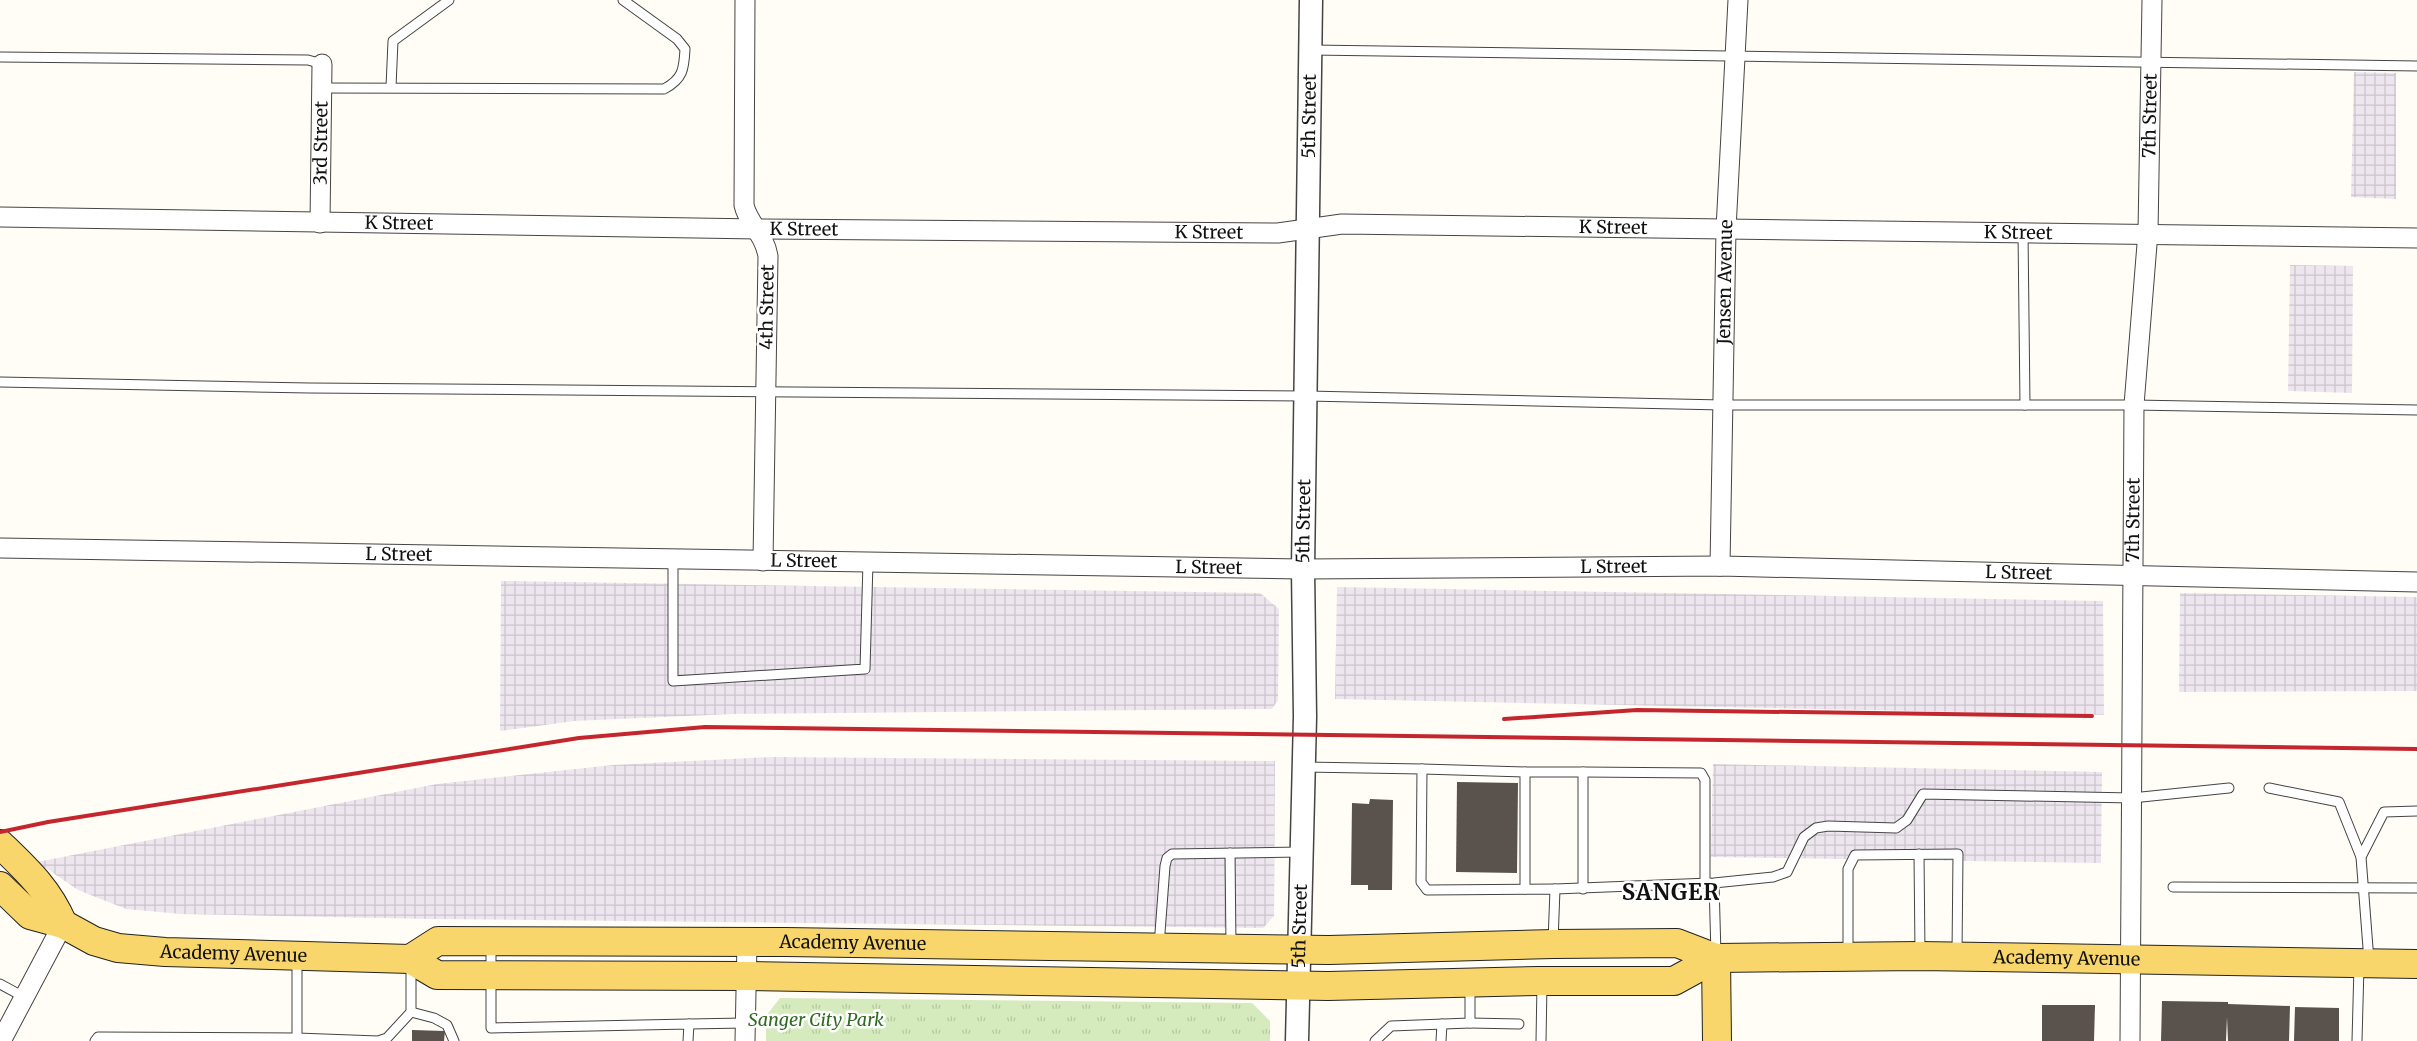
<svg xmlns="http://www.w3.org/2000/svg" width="2417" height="1041" viewBox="0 0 2417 1041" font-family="Merriweather,serif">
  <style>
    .industrial { fill: url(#industrial-grid) }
    .park { fill: url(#park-tufts) }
    .building { fill: #5a524d }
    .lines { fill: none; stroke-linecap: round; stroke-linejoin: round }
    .service-casing { stroke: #444; stroke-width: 11 }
    .minor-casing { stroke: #444; stroke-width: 21 }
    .tertiary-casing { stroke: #444; stroke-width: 25 }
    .primary-casing { stroke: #222; stroke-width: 30 }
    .service { stroke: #fff; stroke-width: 9 }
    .minor { stroke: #fff; stroke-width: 19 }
    .tertiary { stroke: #fff; stroke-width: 22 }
    .primary { stroke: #f9d66b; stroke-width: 28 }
    .rail { stroke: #c4262e; stroke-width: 4 }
    .labels { text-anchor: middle; stroke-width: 5; stroke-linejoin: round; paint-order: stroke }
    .street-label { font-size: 18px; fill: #111; stroke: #fff }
    .park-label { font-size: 18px; font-style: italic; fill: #2f6b1f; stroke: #fff }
    .district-label { font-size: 22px; font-weight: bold; letter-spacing: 1px; fill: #111; stroke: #fff }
  </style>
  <defs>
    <pattern id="industrial-grid" width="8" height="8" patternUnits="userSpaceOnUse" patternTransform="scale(1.25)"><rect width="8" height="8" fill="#eee6ef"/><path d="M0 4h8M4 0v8" fill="none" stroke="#cbc4cc"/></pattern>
    <pattern id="park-tufts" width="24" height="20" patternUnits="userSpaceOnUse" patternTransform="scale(1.25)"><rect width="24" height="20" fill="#d5ebbd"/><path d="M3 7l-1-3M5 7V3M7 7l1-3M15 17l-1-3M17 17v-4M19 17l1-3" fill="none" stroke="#b6c8a1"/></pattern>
  </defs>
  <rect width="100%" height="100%" fill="#fffdf5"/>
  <g class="industrial">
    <path d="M2354,72L2396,73V199L2351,197Z"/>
    <path d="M2290,265L2353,266L2352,393L2288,391Z"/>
    <path d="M501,581L1260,593L1279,609L1278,700L1272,709L732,714L574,721L500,731Z"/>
    <path d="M1337,587L2103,601L2104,715L1335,699Z"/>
    <path d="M2180,593L2417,597V691L2179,692Z"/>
    <path d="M771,757L1275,761L1274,916L1263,928L431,919L181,914L126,909L78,890L37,862L437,784L613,765Z"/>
    <path d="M1713,764L2102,772L2101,863L1711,857Z"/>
  </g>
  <path class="park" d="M780,998L1252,1003L1270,1021V1041H766V1016Z"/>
  <g class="building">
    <path d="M1457,782L1518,783L1517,873L1456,872Z"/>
    <path d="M1370,799L1393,800L1392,890H1368V885H1351L1352,803L1369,804Z"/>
    <path d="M2162,1001L2228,1002V1004L2290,1006L2289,1041H2228L2227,1017L2226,1041H2161Z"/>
    <path d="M2042,1005H2095L2094,1041H2042Z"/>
    <path d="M2295,1007L2339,1008V1041H2294Z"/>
    <path d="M412,1030L445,1031L444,1041H412Z"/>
  </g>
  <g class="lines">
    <g class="service-casing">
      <g id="service">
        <path d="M1311,50L2417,66"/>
        <path d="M0,57L308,60L322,64"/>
        <path d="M391,87L393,41L449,0"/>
        <path d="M322,88L664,89C683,79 684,69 685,49L677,39L623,0"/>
        <path d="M2023,232L2025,405"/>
        <path d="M0,382L309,388L1307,396L1723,405H2134L2417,410"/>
        <path d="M673,559V681L865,669L868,562"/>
        <path d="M1304,767L1422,769L1421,882L1427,890L1555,889L1553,942"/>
        <path d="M1422,769L1525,772"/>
        <path d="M1583,772L1701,773L1705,780V883"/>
        <path d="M2269,788L2339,802L2361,857L2369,961"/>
        <path d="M1230,853L1231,946"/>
        <path d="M1919,854L1920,953"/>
        <path d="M2361,857L2384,812L2417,811"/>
        <path d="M2173,887L2417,888"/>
        <path d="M1525,889V772H1583V889"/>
        <path d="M1555,889L1710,883"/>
        <path d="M491,944V1028L689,1024L688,1041"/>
        <path d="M1159,946L1165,866L1167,858L1172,854L1301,852"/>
        <path d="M1848,954V869L1855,855L1958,854L1957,954"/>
        <path d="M1716,955L1714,883L1773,877L1787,872L1804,837L1816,828L1828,826L1896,828L1907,820L1923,794L2132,798L2229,788"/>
        <path d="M297,960V1038L378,1041L387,1038L411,1012V965"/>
        <path d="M0,984L24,997"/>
        <path d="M411,1012L434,1018L447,1025L454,1041"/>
        <path d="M1470,1023L1519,1024"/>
        <path d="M689,1024L745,1023"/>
        <path d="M95,1041L98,1037L297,1038V1041"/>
        <path d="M1375,1041L1391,1026L1470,1023V985"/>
        <path d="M1441,1041L1442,1024"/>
        <path d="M1541,1041L1542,984"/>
        <path d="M2357,1041L2359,966"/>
      </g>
    </g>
    <g class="minor-casing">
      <g id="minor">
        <path d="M745,0L744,205C748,224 764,233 768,256L763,561"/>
        <path id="s1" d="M0,217L758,229L1278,233L1342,224L2417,238"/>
        <path id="s2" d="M320,223L322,64"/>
        <path id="s3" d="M0,548L1303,569L1720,566L2417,582"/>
        <path id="s4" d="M1720,566L1726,229L1738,0"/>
        <path d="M1,1041L63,924"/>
        <path d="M745,1041L747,942"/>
        <path id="s5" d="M2130,1041L2134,405L2148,232L2152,0"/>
      </g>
    </g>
    <g class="tertiary-casing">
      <g id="tertiary">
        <path id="s6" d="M1297,1041L1305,717L1303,569L1311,0"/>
      </g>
    </g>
    <g class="primary-casing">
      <g id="primary">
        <path d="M0,844C27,870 48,889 63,924"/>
        <path id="s7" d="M0,886L30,915L63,924L94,941L118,948L165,952L410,959L437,975L746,976L1328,986L1538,981H1674L1716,958"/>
        <path d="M1716,958L1717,1041"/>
        <path id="s8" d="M410,959L438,941L786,942L1329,950L1553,944L1677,943L1716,958L1920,956L2417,964"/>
      </g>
    </g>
    <use href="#service" class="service"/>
    <use href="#minor" class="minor"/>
    <use href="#tertiary" class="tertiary"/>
    <use href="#primary" class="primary"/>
    <g class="rail">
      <path d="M1504,719L1637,710L2092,716"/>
      <path d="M0,832L48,822L579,738L705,727L2417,749"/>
    </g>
  </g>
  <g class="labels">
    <g class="street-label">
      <text dy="6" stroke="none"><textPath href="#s6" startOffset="925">5th Street</textPath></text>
      <text dy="6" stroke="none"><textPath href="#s5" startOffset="926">7th Street</textPath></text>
      <text dy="6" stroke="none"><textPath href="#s2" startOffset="80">3rd Street</textPath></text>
      <text dy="6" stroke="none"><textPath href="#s1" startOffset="399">K Street</textPath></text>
      <text dy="6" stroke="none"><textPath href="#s1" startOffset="1614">K Street</textPath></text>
      <text dy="6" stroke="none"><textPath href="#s1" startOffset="804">K Street</textPath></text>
      <text dy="6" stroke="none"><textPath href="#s1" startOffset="2019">K Street</textPath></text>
      <text dy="6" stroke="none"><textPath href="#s1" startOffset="1209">K Street</textPath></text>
      <text dy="6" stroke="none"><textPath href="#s4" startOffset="284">Jensen Avenue</textPath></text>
      <text transform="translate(767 307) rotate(-89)" y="6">4th Street</text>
      <text dy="6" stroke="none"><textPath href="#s5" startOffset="521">7th Street</textPath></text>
      <text dy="6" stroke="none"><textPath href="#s6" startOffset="520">5th Street</textPath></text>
      <text dy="6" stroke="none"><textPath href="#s3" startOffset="399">L Street</textPath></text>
      <text dy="6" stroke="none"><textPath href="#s3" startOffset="804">L Street</textPath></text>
      <text dy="6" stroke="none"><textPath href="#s3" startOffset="1614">L Street</textPath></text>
      <text dy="6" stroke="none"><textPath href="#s3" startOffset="1209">L Street</textPath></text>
      <text dy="6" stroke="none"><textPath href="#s3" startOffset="2019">L Street</textPath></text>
      <text dy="6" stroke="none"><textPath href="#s6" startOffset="115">5th Street</textPath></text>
      <text dy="6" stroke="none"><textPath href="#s8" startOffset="448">Academy Avenue</textPath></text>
      <text dy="6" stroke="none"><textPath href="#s7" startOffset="252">Academy Avenue</textPath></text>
      <text dy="6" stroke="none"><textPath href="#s8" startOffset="1665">Academy Avenue</textPath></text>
    </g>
    <g class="park-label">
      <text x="816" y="1026">Sanger City Park</text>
    </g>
    <g class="district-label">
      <text x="1671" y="900">SANGER</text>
    </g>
  </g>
</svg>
